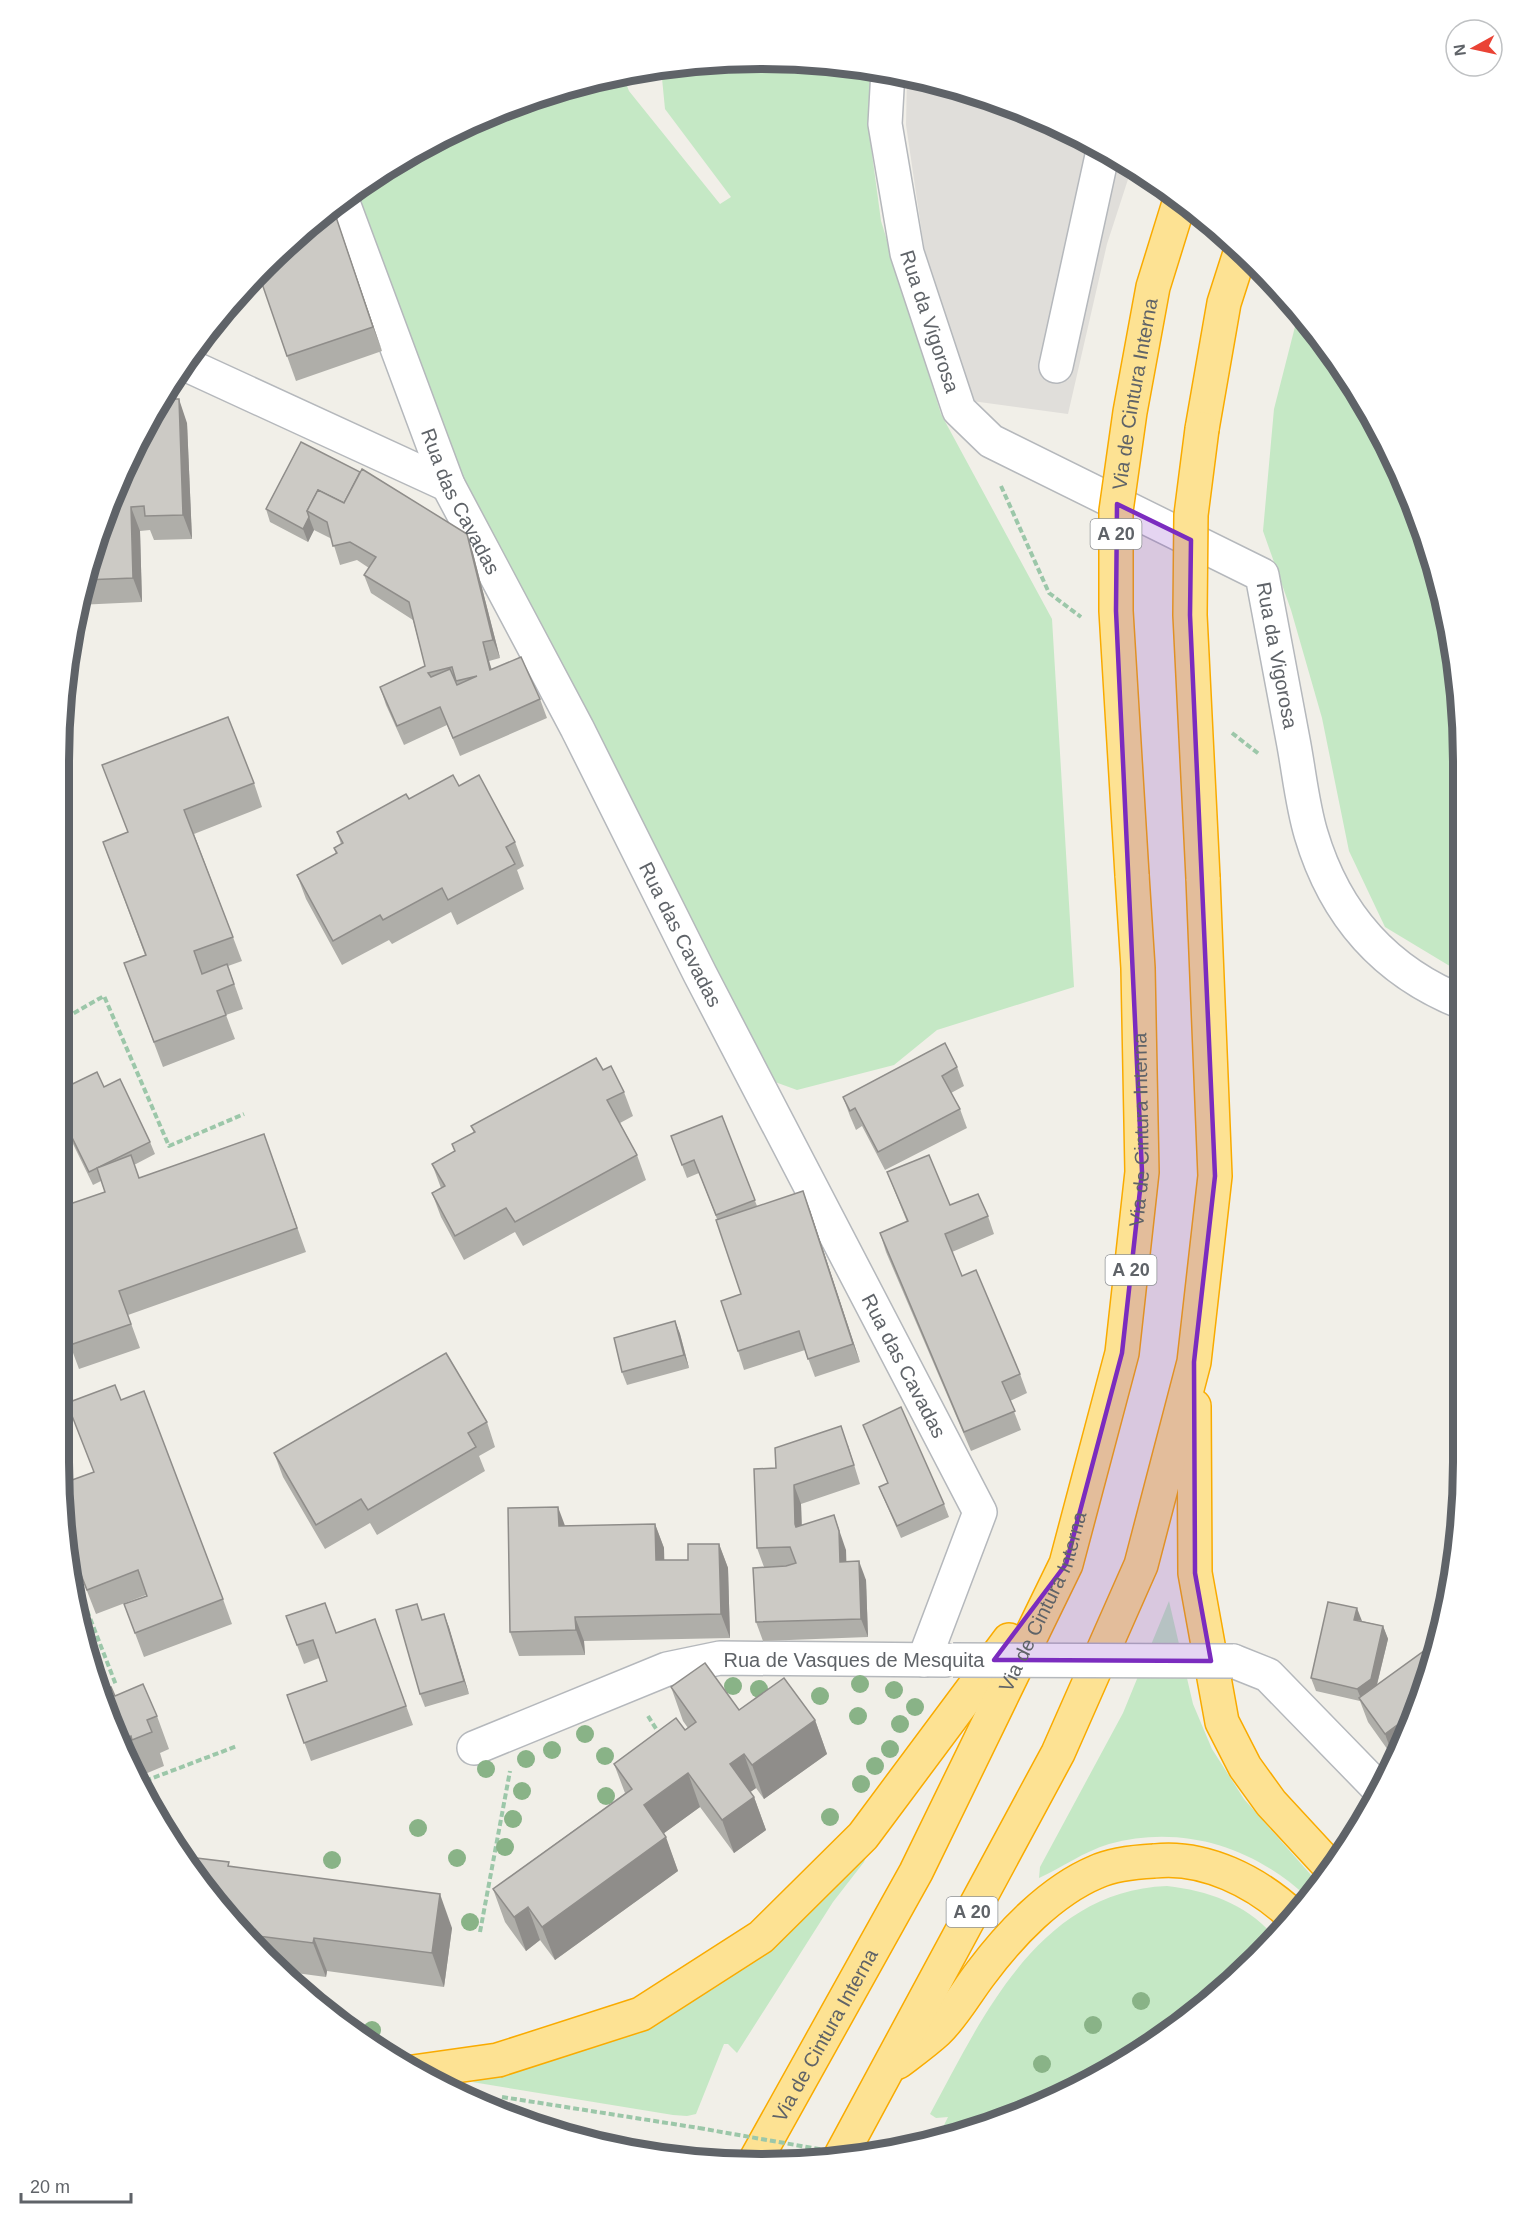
<svg xmlns="http://www.w3.org/2000/svg" width="1522" height="2223" viewBox="0 0 1522 2223" font-family="Helvetica,sans-serif">
  <style>
    .industrial { fill: #e0deda }
    .green { fill: #c5e8c5 }
    .lines { fill: none; stroke-linecap: round; stroke-linejoin: round }
    .minor-casing { stroke: #b5b8bc; stroke-width: 36 }
    .highway-casing { stroke: #f9ab00; stroke-width: 36 }
    .path { stroke: #9cc7a9; stroke-width: 4; stroke-dasharray: 6 3; stroke-linecap: butt }
    .minor { stroke: #fff; stroke-width: 33 }
    .highway { stroke: #fde293; stroke-width: 33 }
    .minor-bridge-casing { stroke: #b5b8bc; stroke-width: 36; stroke-linecap: butt }
    .highway-bridge-casing { stroke: #f9ab00; stroke-width: 36; stroke-linecap: butt }
    .path-bridge { stroke: #9cc7a9; stroke-width: 4; stroke-dasharray: 6 3; stroke-linecap: butt }
    .minor-bridge { stroke: #fff; stroke-width: 33 }
    .highway-bridge { stroke: #fde293; stroke-width: 33 }
    .tree { fill: #89b387 }
    .wall { fill: #afaea9 }
    .shaded-wall { fill: #8f8d8a }
    .building { fill: #cccac5; stroke: #8f8d8a; stroke-width: 1.5; fill-rule: evenodd }
    .marked { fill: #7b2cbf; fill-opacity: 0.2; stroke: #7b2cbf; stroke-width: 4.5; stroke-linejoin: round }
    .labels { text-anchor: middle; stroke-width: 6; stroke-linejoin: round; paint-order: stroke }
    .shield { fill: #fff; stroke: #8f9295; stroke-width: 1.5 }
    .shield-label { font-size: 18px; font-weight: bold; fill: #5f6368 }
    .street-label { font-size: 20px; fill: #5f6368; stroke: #fff }
    .rim { fill: none; stroke: #5f6368; stroke-width: 8 }
  </style>
  <rect width="100%" height="100%" fill="#f1efe8"/>
  <path class="industrial" d="M907,75L1030,112L1132,167L1107,244L1068,414L972,401L925,254L906,125Z"/>
  <g class="green">
    <path d="M761,59L871,69L868,124L881,221L941,414L1052,619L1074,987L937,1030L894,1065L797,1090L761,1077L460,480L350,194L371,177L492,112L622,73L629,91L720,204L731,197L665,109L661,68Z"/>
    <path d="M1299,311L1319,334L1391,450L1450,624L1464,761L1463,974L1385,927L1349,851L1322,718L1291,610L1263,531L1274,409Z"/>
    <path d="M1169,1601L1193,1704L1212,1749L1244,1799L1319,1884L1308,1898C1254,1847 1182,1824 1109,1844C1083,1852 1063,1867 1039,1878L1040,1867L1123,1713Z"/>
    <path d="M863,1855L866,1857L864,1862L833,1902L737,2053L728,2044H724L696,2114L687,2116L673,2115L472,2082L555,2057Z"/>
    <path d="M1167,1886C1210,1891 1246,1904 1275,1937L1257,1959L1152,2046L1072,2092L943,2136L942,2129L948,2117L936,2118L930,2114C983,2016 1039,1891 1167,1886Z"/>
  </g>
  <g class="lines">
    <g class="minor-casing">
      <g id="minor">
        <path id="s1" d="M888,71L885,124L907,253L959,410L991,441L1262,575C1272,630 1283,685 1293,740C1299,771 1302,804 1311,834C1335,915 1385,972 1464,1003"/>
        <path id="s2" d="M342,200L448,485L577,728L700,974L980,1512L924,1660"/>
        <path d="M187,365L448,485"/>
        <path d="M1056,366L1103,151"/>
        <path d="M1233,1661L1268,1675L1379,1789"/>
        <path d="M474,1748L667,1669L720,1658L945,1660"/>
      </g>
    </g>
    <g class="highway-casing">
      <g id="highway">
        <path d="M1202,429L1224,303L1241,250"/>
        <path d="M1194,1406L1195,1573L1222,1722L1245,1767L1271,1803L1332,1869"/>
        <path d="M898,2062C911,2052 925,2042 937,2031C954,2015 967,1991 981,1973C1010,1934 1051,1891 1096,1872C1113,1864 1135,1862 1154,1861C1204,1855 1257,1882 1293,1916"/>
        <path d="M413,2072L498,2060L641,2014L761,1937L863,1836L1009,1640"/>
        <path d="M839,2159L1058,1753L1141,1565L1194,1362L1215,1176L1203,878"/>
        <path id="s3" d="M755,2161L916,1872L1066,1564L1122,1353L1142,1172L1138,968L1132,875"/>
      </g>
    </g>
    <g class="path">
      <path d="M1001,486L1049,593L1081,617"/>
      <path d="M1232,733L1259,754"/>
      <path d="M58,1022L104,996L169,1146L244,1114"/>
      <path d="M74,1577L116,1685"/>
      <path d="M648,1716L660,1735"/>
      <path d="M137,1784L237,1746"/>
      <path d="M480,1932L510,1771"/>
      <path d="M502,2097L699,2128"/>
    </g>
    <use href="#minor" class="minor"/>
    <use href="#highway" class="highway"/>
    <g class="minor-bridge-casing">
      <path id="minor-bridge" d="M953,1660L1233,1661"/>
    </g>
    <g class="highway-bridge-casing">
      <g id="highway-bridge">
        <path d="M1202,429L1191,515L1190,615L1203,878"/>
        <path id="s4" d="M1132,875L1116,611V511L1130,412L1153,287L1180,200"/>
      </g>
    </g>
    <path class="path-bridge" d="M699,2128L858,2156"/>
    <use href="#minor-bridge" class="minor-bridge"/>
    <use href="#highway-bridge" class="highway-bridge"/>
  </g>
  <g class="tree">
    <circle cx="860" cy="1684" r="9"/>
    <circle cx="733" cy="1686" r="9"/>
    <circle cx="759" cy="1689" r="9"/>
    <circle cx="894" cy="1690" r="9"/>
    <circle cx="820" cy="1696" r="9"/>
    <circle cx="915" cy="1707" r="9"/>
    <circle cx="858" cy="1716" r="9"/>
    <circle cx="900" cy="1724" r="9"/>
    <circle cx="585" cy="1734" r="9"/>
    <circle cx="890" cy="1749" r="9"/>
    <circle cx="552" cy="1750" r="9"/>
    <circle cx="605" cy="1756" r="9"/>
    <circle cx="526" cy="1759" r="9"/>
    <circle cx="875" cy="1766" r="9"/>
    <circle cx="486" cy="1769" r="9"/>
    <circle cx="861" cy="1784" r="9"/>
    <circle cx="522" cy="1791" r="9"/>
    <circle cx="606" cy="1796" r="9"/>
    <circle cx="830" cy="1817" r="9"/>
    <circle cx="513" cy="1819" r="9"/>
    <circle cx="418" cy="1828" r="9"/>
    <circle cx="505" cy="1847" r="9"/>
    <circle cx="457" cy="1858" r="9"/>
    <circle cx="332" cy="1860" r="9"/>
    <circle cx="470" cy="1922" r="9"/>
    <circle cx="1141" cy="2001" r="9"/>
    <circle cx="1093" cy="2025" r="9"/>
    <circle cx="372" cy="2030" r="9"/>
    <circle cx="1042" cy="2064" r="9"/>
  </g>
  <g class="wall">
    <path d="M333,208L382,351L296,381L287,356Z"/>
    <path d="M187,423L192,539L154,540L150,530L140,531L142,602L77,605L96,535Z"/>
    <path d="M301,442L467,534L473,553L500,658L489,661L492,670L540,699L547,718L460,756L447,725L404,745L386,705L380,687L425,666L413,620L371,593L364,575L369,568L357,560L340,565L332,539L314,530L308,542L270,522L266,509Z"/>
    <path d="M254,783L262,807L194,834L242,961L228,966L243,1009L226,1015L235,1039L163,1067L124,963L145,955L103,842Z"/>
    <path d="M459,786L515,842L524,866L517,870L524,889L457,925L451,912L392,944L389,940L342,965L306,899L297,875L336,854L334,848L341,844L337,832L409,799Z"/>
    <path d="M957,1067L964,1086L951,1093L960,1109L967,1128L885,1170L862,1126L856,1130L850,1116L843,1097Z"/>
    <path d="M603,1070L624,1092L633,1116L620,1123L637,1155L646,1180L523,1246L515,1232L464,1260L441,1217L432,1193L441,1188L432,1164L455,1152L452,1144L474,1133L471,1126Z"/>
    <path d="M104,1087L150,1142L155,1154L134,1165L139,1178L264,1134L306,1252L128,1315L140,1348L79,1369L59,1315L69,1311L68,1276L105,1192L101,1181L93,1185L58,1113V1091Z"/>
    <path d="M722,1116L757,1206L810,1210L860,1362L815,1377L805,1350L744,1370L738,1351L741,1294L717,1219L699,1173L687,1178L671,1136Z"/>
    <path d="M887,1172L950,1205L988,1216L994,1234L952,1252L962,1276L1020,1374L1027,1393L1010,1401L1021,1430L971,1451L886,1252L880,1233L907,1222Z"/>
    <path d="M675,1321L680,1334L689,1368L627,1385L622,1372Z"/>
    <path d="M121,1400L223,1599L232,1624L144,1657L124,1604L147,1596L146,1595L96,1614L69,1545L93,1472Z"/>
    <path d="M487,1422L495,1447L479,1456L485,1471L377,1535L370,1523L325,1549L283,1477L274,1453Z"/>
    <path d="M863,1425L944,1504L949,1517L901,1538L884,1499L879,1487L888,1483Z"/>
    <path d="M848,1445L860,1484L801,1504L802,1526L846,1550V1562L866,1580L868,1637L763,1641L756,1622L764,1567L757,1548L776,1468Z"/>
    <path d="M655,1524L664,1548V1560H688L719,1544L728,1568L730,1638L584,1641L585,1655L519,1656L510,1632L565,1526Z"/>
    <path d="M444,1614L469,1694L425,1707L420,1694L423,1620Z"/>
    <path d="M286,1616L336,1633L375,1619L413,1725L311,1761L287,1695L327,1681L319,1658L304,1664Z"/>
    <path d="M1362,1621L1383,1626L1388,1639L1377,1685L1410,1731L1395,1760L1368,1722L1360,1701L1316,1691L1311,1678Z"/>
    <path d="M671,1687L739,1710L815,1720L827,1754L764,1799L756,1788L750,1792L754,1797L766,1830L734,1853L700,1807L664,1833L678,1871L555,1960L540,1940L526,1951L505,1922L493,1889L625,1793L614,1764L685,1730L688,1728L683,1721Z"/>
    <path d="M100,1691L115,1696L157,1716L169,1749L160,1753L164,1766L145,1774L143,1770L135,1773L131,1765L128,1766Z"/>
    <path d="M180,1856L231,1867L452,1928L444,1987L327,1971L326,1977L281,1971Z"/>
  </g>
  <g class="shaded-wall">
    <path d="M333,208L382,351L373,327Z"/>
    <path d="M179,399L187,423L192,539L183,515Z"/>
    <path d="M131,507L140,531L142,602L133,578Z"/>
    <path d="M309,517L314,530L308,542L303,529Z"/>
    <path d="M467,534L473,553L500,658L493,640Z"/>
    <path d="M483,642L489,661L497,689L490,670Z"/>
    <path d="M803,1191L810,1210L860,1362L853,1344Z"/>
    <path d="M675,1321L680,1334L689,1368L684,1355Z"/>
    <path d="M794,1485L801,1504L802,1543L795,1524Z"/>
    <path d="M558,1507L567,1531L559,1526Z"/>
    <path d="M834,1515L846,1550L847,1581L840,1562Z"/>
    <path d="M655,1524L664,1548L665,1585L656,1560Z"/>
    <path d="M719,1544L728,1568L730,1638L721,1614Z"/>
    <path d="M859,1561L866,1580L868,1637L861,1619Z"/>
    <path d="M1357,1608L1362,1621L1354,1620Z"/>
    <path d="M444,1614L449,1627L469,1694L464,1681Z"/>
    <path d="M575,1617L584,1641L585,1655L576,1630Z"/>
    <path d="M1383,1626L1388,1639L1375,1692L1362,1701L1357,1689Z"/>
    <path d="M1416,1711L1410,1731L1389,1745L1385,1734Z"/>
    <path d="M815,1720L827,1754L764,1799L752,1765Z"/>
    <path d="M744,1754L756,1788L742,1798L730,1764Z"/>
    <path d="M688,1773L700,1807L656,1839L644,1805Z"/>
    <path d="M754,1797L766,1830L734,1853L722,1820Z"/>
    <path d="M666,1837L678,1871L555,1960L542,1927Z"/>
    <path d="M440,1894L452,1928L444,1987L432,1953Z"/>
    <path d="M528,1907L540,1940L526,1951L514,1917Z"/>
    <path d="M314,1938L327,1971L326,1977L313,1943Z"/>
  </g>
  <g class="building">
    <path d="M333,208L373,327L287,356L258,272L265,264Z"/>
    <path d="M161,399H179L183,515L145,516L144,506L131,507L133,578L84,580L96,535L152,410Z"/>
    <path d="M301,442L360,472L344,503L318,490L307,511L309,517L303,529L266,509Z"/>
    <path d="M362,469L467,534L493,640L483,642L490,670L521,657L540,699L453,738L440,707L397,726L380,687L425,666L409,602L364,575L376,557L350,542L333,546L327,522L307,511L318,490L344,503ZM452,667L456,681L477,676L457,685L450,669L431,677L428,673Z"/>
    <path d="M228,717L254,783L184,810L233,937L194,951L202,974L227,964L234,984L217,991L226,1015L154,1042L124,963L146,955L103,842L128,832L102,765Z"/>
    <path d="M453,775L459,786L479,775L515,842L506,847L515,864L448,900L442,888L383,920L380,915L333,941L297,875L337,853L334,848L343,843L337,832L406,794L409,799Z"/>
    <path d="M945,1043L957,1067L942,1076L960,1109L878,1152L855,1108L850,1111L843,1097Z"/>
    <path d="M596,1058L603,1070L611,1066L624,1092L607,1100L637,1155L515,1222L506,1208L455,1236L432,1193L445,1186L432,1164L455,1151L452,1144L475,1132L471,1126Z"/>
    <path d="M97,1072L104,1087L120,1079L150,1142L89,1172L58,1109V1091Z"/>
    <path d="M722,1116L755,1200L716,1215L694,1160L682,1165L671,1136Z"/>
    <path d="M264,1134L297,1228L119,1291L131,1324L70,1345L59,1315L69,1311L58,1283V1279L68,1276L58,1249V1208L105,1192L97,1168L131,1155L139,1178Z"/>
    <path d="M929,1155L950,1205L978,1194L988,1216L945,1234L962,1276L976,1270L1020,1374L1002,1382L1015,1411L964,1432L880,1233L908,1221L887,1172Z"/>
    <path d="M803,1191L853,1344L808,1359L799,1331L738,1351L721,1301L741,1294L716,1220Z"/>
    <path d="M675,1321L684,1355L622,1372L614,1338Z"/>
    <path d="M446,1353L487,1422L468,1433L476,1447L368,1510L361,1499L316,1525L274,1453Z"/>
    <path d="M115,1385L121,1400L144,1391L223,1599L135,1633L124,1604L147,1596L138,1570L87,1590L69,1544L61,1484L94,1472L67,1403Z"/>
    <path d="M901,1407L944,1504L897,1526L879,1487L888,1483L863,1425Z"/>
    <path d="M841,1426L854,1465L794,1485L795,1524L796,1527L834,1515L839,1531L840,1562L859,1561L861,1619L756,1622L753,1568L786,1566L796,1563L790,1547L757,1548L754,1469L776,1468L775,1448Z"/>
    <path d="M558,1507L559,1526L655,1524L656,1560H688V1544H719L721,1614L575,1617L576,1630L510,1632L508,1508Z"/>
    <path d="M1328,1602L1357,1608L1354,1620L1383,1626L1371,1679L1357,1689L1311,1678Z"/>
    <path d="M325,1603L336,1633L375,1619L406,1706L304,1743L287,1695L327,1681L313,1640L297,1645L286,1616Z"/>
    <path d="M417,1604L422,1620L444,1614L464,1681L420,1694L396,1610Z"/>
    <path d="M1435,1643L1436,1645L1416,1711L1385,1734L1359,1698Z"/>
    <path d="M705,1663L739,1710L784,1678L815,1720L752,1765L744,1754L730,1764L754,1797L722,1820L688,1773L644,1805L666,1837L542,1927L528,1907L514,1917L493,1889L632,1789L614,1764L676,1718L685,1730L696,1722L671,1687Z"/>
    <path d="M143,1684L157,1716L147,1720L152,1732L132,1740L131,1736L122,1740L119,1731L116,1732L100,1691L111,1687L115,1696Z"/>
    <path d="M1410,1730V1731L1397,1755L1389,1745Z"/>
    <path d="M180,1856L229,1862L228,1866L440,1894L432,1953L314,1938L313,1943L250,1935Z"/>
  </g>
  <path class="marked" d="M1117,504L1191,540L1190,615L1215,1176L1194,1362L1195,1573L1211,1661L994,1660L1066,1564L1122,1353L1142,1172L1116,611Z"/>
  <g class="labels">
    <g class="shield">
      <rect x="1090.5" y="519" width="51" height="30" rx="4.5"/>
      <rect x="1105.5" y="1255" width="51" height="30" rx="4.5"/>
      <rect x="946.5" y="1897" width="51" height="30" rx="4.5"/>
    </g>
    <g class="shield-label">
      <text x="1116" y="540">A 20</text>
      <text x="1131" y="1276">A 20</text>
      <text x="972" y="1918">A 20</text>
    </g>
    <g class="street-label">
      <text dy="7" stroke="none"><textPath href="#s1" startOffset="256">Rua da Vigorosa</textPath></text>
      <text dy="7" stroke="none"><textPath href="#s4" startOffset="483">Via de Cintura Interna</textPath></text>
      <text dy="7" stroke="none"><textPath href="#s2" startOffset="324">Rua das Cavadas</textPath></text>
      <text dy="7" stroke="none"><textPath href="#s1" startOffset="778">Rua da Vigorosa</textPath></text>
      <text dy="7" stroke="none"><textPath href="#s2" startOffset="810">Rua das Cavadas</textPath></text>
      <text dy="7" stroke="none"><textPath href="#s3" startOffset="1116">Via de Cintura Interna</textPath></text>
      <text dy="7" stroke="none"><textPath href="#s2" startOffset="1296">Rua das Cavadas</textPath></text>
      <text dy="7" stroke="none"><textPath href="#s3" startOffset="630">Via de Cintura Interna</textPath></text>
      <text x="854" y="1667">Rua de Vasques de Mesquita</text>
      <text dy="7" stroke="none"><textPath href="#s3" startOffset="144">Via de Cintura Interna</textPath></text>
    </g>
  </g>
  <path d="M0 0H1522V2223H0ZM761 69H761A692 692 0 0 1 1453 761V1462A692 692 0 0 1 761 2154H761A692 692 0 0 1 69 1462V761A692 692 0 0 1 761 69Z" fill="#fff" fill-rule="evenodd"/>
  <path class="rim" d="M761 69H761A692 692 0 0 1 1453 761V1462A692 692 0 0 1 761 2154H761A692 692 0 0 1 69 1462V761A692 692 0 0 1 761 69Z"/>
  <g transform="translate(1474 48) rotate(262)"><circle r="28" fill="#ffffff" stroke="#bfc1c3" stroke-width="1.5"/>
  <path d="M0-4.5L10 22L0 15L-10 22Z" fill="#ea4335"/>
  <text y="-9" font-size="16" font-weight="bold" text-anchor="middle" fill="#5f6368">N</text>
  </g>
  <path d="M21 2193v9h110v-9" fill="none" stroke="#5f6368" stroke-width="3"/>
  <text x="30" y="2193" font-size="18" fill="#5f6368" stroke="#ffffff" stroke-width="4.5" paint-order="stroke">20 m</text>
</svg>
